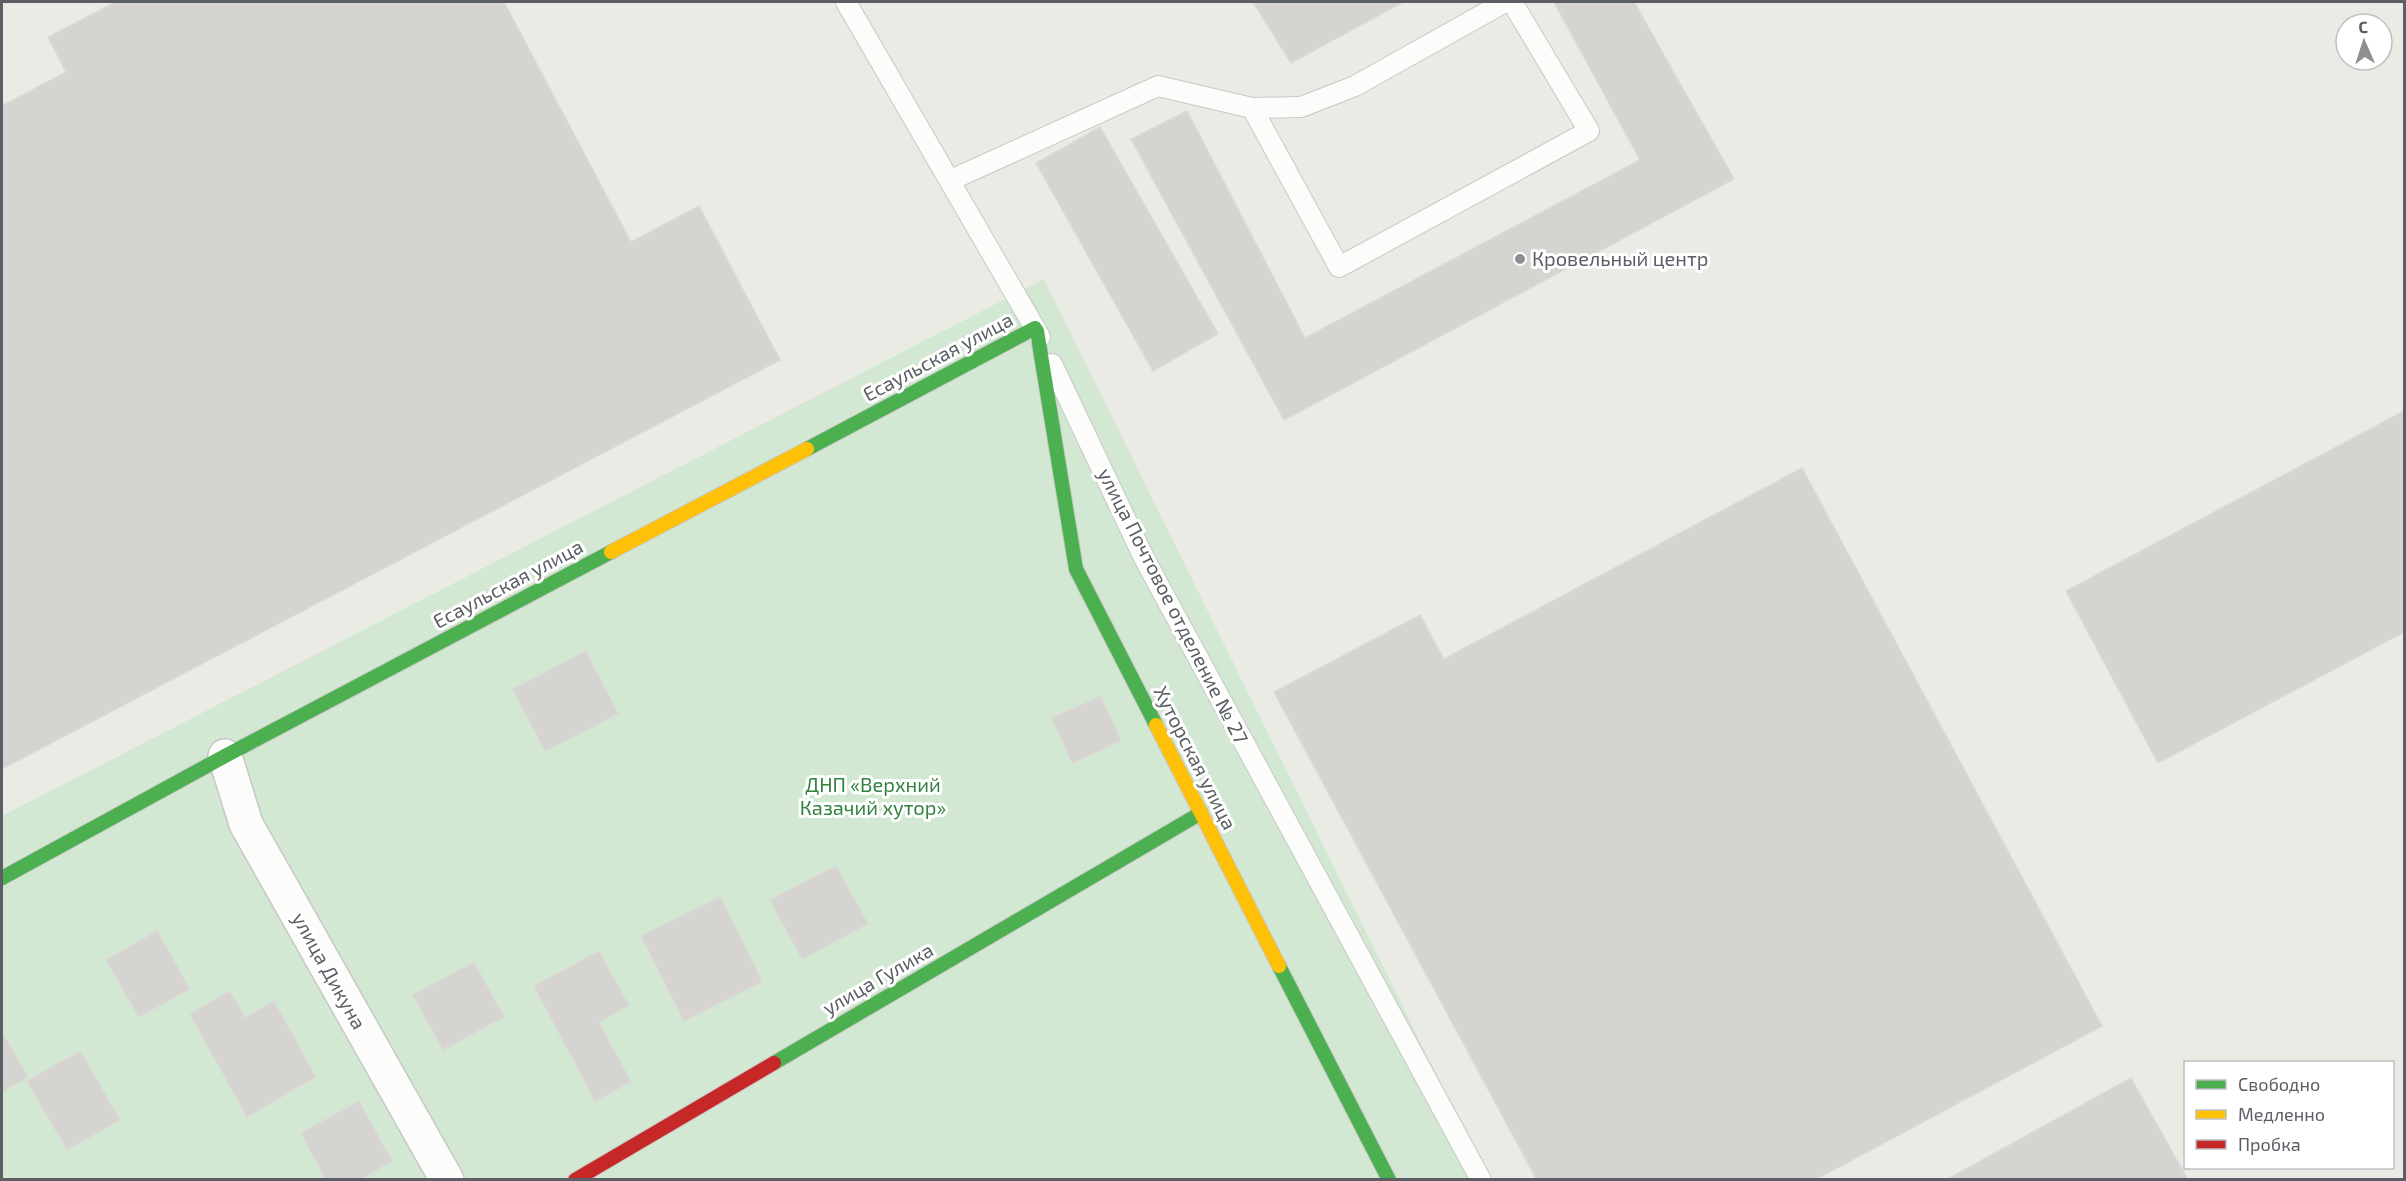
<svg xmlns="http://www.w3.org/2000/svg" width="2406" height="1181" viewBox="0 0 2406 1181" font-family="'Exo 2',sans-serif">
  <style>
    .green { fill: #d3e8d3 }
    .building { fill: #d5d4d1; stroke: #dadad5; stroke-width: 1.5 }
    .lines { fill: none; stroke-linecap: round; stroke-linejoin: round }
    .lane-casing { stroke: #c7c8c6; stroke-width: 22 }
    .street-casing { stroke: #c7c8c6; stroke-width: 36 }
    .fast-casing { stroke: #c8c8c7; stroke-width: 16 }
    .slow-casing { stroke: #c8c8c7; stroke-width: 16 }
    .jam-casing { stroke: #c8c8c7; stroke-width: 16 }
    .lane { stroke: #fcfcfb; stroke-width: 20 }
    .street { stroke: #fcfcfb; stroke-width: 33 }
    .fast { stroke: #4caf50; stroke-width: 14 }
    .slow { stroke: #ffc107; stroke-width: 14 }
    .jam { stroke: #c62828; stroke-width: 14 }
    .poi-dot { fill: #8d8f92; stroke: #fff; stroke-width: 2 }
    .labels { text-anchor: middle; stroke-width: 6; stroke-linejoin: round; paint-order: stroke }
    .poi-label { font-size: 20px; fill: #5b5e64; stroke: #fff; text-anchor: start }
    .street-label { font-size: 20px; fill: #5b5e64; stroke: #fff }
    .park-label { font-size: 20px; fill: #348242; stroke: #fff }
  </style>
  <rect width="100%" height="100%" fill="#ebebe6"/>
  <path class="green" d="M1044,279L1488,1179L2,1180V816Z"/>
  <g class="building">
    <path d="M116,2H504L631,242L699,206L780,360L2,769V106L66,72L48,37Z"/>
    <path d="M1253,2H1403L1291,63Z"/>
    <path d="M1554,2H1634L1734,179L1284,420L1131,139L1187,111L1305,338L1640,160Z"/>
    <path d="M1100,127L1218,334L1153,371L1036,163Z"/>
    <path d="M2404,411V632L2158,763L2066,591Z"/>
    <path d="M1802,468L2102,1026L1815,1180H1537L1274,692L1420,615L1444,659Z"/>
    <path d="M586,651L618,714L545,751L513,689Z"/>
    <path d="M1101,696L1121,741L1072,763L1052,718Z"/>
    <path d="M836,866L868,924L802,959L770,900Z"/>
    <path d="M720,897L762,982L684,1021L641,936Z"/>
    <path d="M157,931L190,989L139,1017L106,960Z"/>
    <path d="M599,951L629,1006L599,1022L631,1082L595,1101L534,986Z"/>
    <path d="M474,962L504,1017L443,1050L413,995Z"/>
    <path d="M230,991L245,1018L274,1001L316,1077L247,1117L190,1014Z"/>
    <path d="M2,1032L28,1077L2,1092Z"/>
    <path d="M80,1051L120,1120L67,1150L27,1081Z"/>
    <path d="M2131,1078L2188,1180H1946Z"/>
    <path d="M359,1101L392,1161L360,1180H326L301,1133Z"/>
  </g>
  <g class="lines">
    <g class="lane-casing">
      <g id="lane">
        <path d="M846,2L1040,337"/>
        <path d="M1252,108L1339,267L1589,131L1512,2"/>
        <path d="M951,180L1158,86L1252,108L1301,107L1355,86L1505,2"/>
        <path d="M1052,364L1144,558L1481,1180"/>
      </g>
    </g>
    <g class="street-casing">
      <path id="street" d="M225,756L246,824L447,1180"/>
    </g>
    <g class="fast-casing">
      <g id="fast">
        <path d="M1037,331L1076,569L1156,725"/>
        <path d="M807,449L1035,328"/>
        <path d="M2,878L225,756L611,552"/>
        <path d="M1279,966L1389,1180"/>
        <path d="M774,1063L1201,813"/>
      </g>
    </g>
    <g class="slow-casing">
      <g id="slow">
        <path d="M611,552L807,449"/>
        <path d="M1156,725L1279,966"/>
      </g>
    </g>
    <g class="jam-casing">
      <path id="jam" d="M575,1180L774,1063"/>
    </g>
    <use href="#lane" class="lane"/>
    <use href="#street" class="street"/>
    <use href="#fast" class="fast"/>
    <use href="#slow" class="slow"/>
    <use href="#jam" class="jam"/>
  </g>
  <circle class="poi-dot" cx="1520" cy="259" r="6"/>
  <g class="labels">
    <g class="poi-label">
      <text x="1532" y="266">Кровельный центр</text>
    </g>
    <g class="street-label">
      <text transform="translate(938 357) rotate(-28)" y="7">Есаульская улица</text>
      <text transform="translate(508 584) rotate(-28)" y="7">Есаульская улица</text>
      <text transform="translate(1173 606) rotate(63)" y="7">улица Почтовое отделение № 27</text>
      <text transform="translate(1195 758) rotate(63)" y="7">Хуторская улица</text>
      <text transform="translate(329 971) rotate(61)" y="7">улица Дикуна</text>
      <text transform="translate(878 979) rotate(-30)" y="7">улица Гулика</text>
    </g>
    <g class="park-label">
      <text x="873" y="792">ДНП «Верхний<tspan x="873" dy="23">Казачий хутор»</tspan></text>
    </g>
  </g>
  <rect width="2406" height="1181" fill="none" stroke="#5b5e64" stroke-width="6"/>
  <rect x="2184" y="1061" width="210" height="108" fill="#ffffff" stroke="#bdbfc1" stroke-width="1.5"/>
  <rect x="2196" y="1080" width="30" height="9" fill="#4caf50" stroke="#bdbfc1" stroke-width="1.5"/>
  <text x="2238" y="1091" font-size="18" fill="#5b5e64">Свободно</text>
  <rect x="2196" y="1110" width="30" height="9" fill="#ffc107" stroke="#bdbfc1" stroke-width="1.5"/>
  <text x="2238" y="1121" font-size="18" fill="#5b5e64">Медленно</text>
  <rect x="2196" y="1140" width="30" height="9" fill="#c62828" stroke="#bdbfc1" stroke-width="1.5"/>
  <text x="2238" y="1151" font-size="18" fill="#5b5e64">Пробка</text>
  <g transform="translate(2364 42) rotate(357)"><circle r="28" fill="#ffffff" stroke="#bdbfc1" stroke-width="1.5"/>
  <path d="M0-4.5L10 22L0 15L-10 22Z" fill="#8d8f92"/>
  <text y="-9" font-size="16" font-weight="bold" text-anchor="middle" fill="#5b5e64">С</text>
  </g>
</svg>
